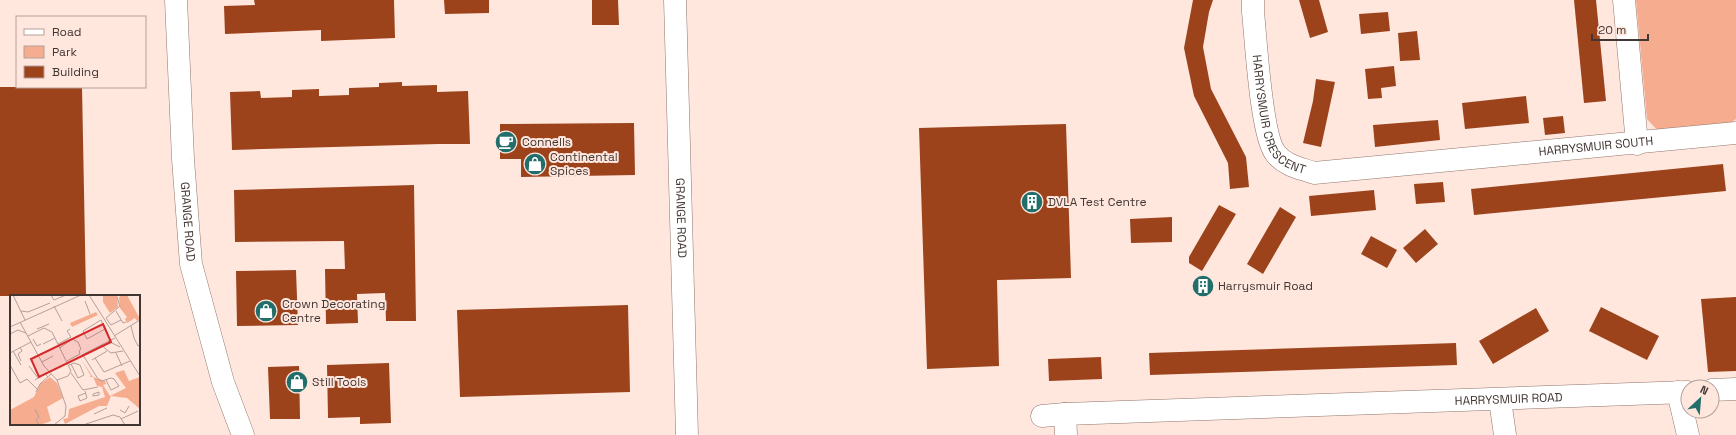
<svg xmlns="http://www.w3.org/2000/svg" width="1736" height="435" viewBox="0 0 1736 435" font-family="'Space Grotesk',sans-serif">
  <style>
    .green { fill: #f6ac8f }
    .building { fill: #9c431c }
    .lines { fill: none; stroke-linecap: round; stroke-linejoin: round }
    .street-casing { stroke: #90766c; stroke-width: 23 }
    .secondary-casing { stroke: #90766c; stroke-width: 23 }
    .street { stroke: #fff; stroke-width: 22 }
    .secondary { stroke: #fff; stroke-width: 22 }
    .labels { text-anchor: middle; stroke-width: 4; stroke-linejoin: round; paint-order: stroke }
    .street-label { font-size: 12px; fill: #423632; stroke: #ffe7de }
    .poi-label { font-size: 12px; fill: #423632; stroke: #ffe7de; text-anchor: start }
    .inset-road { fill: none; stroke: #b3a099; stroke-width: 1 }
    .view { fill: #d62828; fill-opacity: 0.15; stroke: #d62828; stroke-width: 2 }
    .inset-edge { fill: none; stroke: #423632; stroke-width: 2 }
  </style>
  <rect width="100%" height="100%" fill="#ffe7de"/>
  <path class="green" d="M1636,0H1736V119L1728,125L1657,130L1647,119Z"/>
  <g class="building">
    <path d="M254,0H394L395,38L321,41V30L225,34L224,6L255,5Z"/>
    <path d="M444,0H489V13L445,14Z"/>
    <path d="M592,0H618L619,25H592Z"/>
    <path d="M1193,0H1213L1209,12L1203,47L1211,89L1246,157L1249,187L1230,189L1228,163L1194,96L1184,48Z"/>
    <path d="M1299,0H1319L1328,32L1310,38Z"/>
    <path d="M1574,0H1596L1606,101L1584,103Z"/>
    <path d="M1388,12L1390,31L1361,34L1359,14Z"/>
    <path d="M1417,31L1420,60L1400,61L1398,33Z"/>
    <path d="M1394,66L1396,86L1381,88L1382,98L1368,99L1365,69Z"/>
    <path d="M1316,79L1335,82L1321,147L1303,143L1313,101Z"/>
    <path d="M402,82V86L437,85V92L468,91L470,144H438L232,150L230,92L260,91L261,98L292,97V90L319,89V96L349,95V88L379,87V83Z"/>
    <path d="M0,87H82L86,296H0Z"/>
    <path d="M1526,96L1529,123L1465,129L1462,103Z"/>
    <path d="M1563,116L1565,133L1545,135L1543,118Z"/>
    <path d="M1438,120L1440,140L1375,147L1373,125Z"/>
    <path d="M634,123L635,175L521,177V159H500V124Z"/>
    <path d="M1066,124L1071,278L997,280L999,366L927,369L919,128Z"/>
    <path d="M1723,164L1726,191L1474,215L1471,189Z"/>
    <path d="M1443,182L1445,202L1416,204L1414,184Z"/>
    <path d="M414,185L416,321H386L385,293L357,294L358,323L326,324L325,269H345L344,241L235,242L234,190Z"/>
    <path d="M1374,190L1376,210L1311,216L1309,196Z"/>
    <path d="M1219,205L1236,214L1202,271L1189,263V257Z"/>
    <path d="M1280,207L1296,217L1263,274L1247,264Z"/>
    <path d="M1172,217V242L1131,243L1130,219Z"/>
    <path d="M1425,229L1438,244L1416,263L1403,248Z"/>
    <path d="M1371,236L1397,250L1387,268L1361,254Z"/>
    <path d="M296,270L298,325L237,326L236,271Z"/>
    <path d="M1736,297V371L1708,372L1701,299Z"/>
    <path d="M628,305L630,392L460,397L457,310Z"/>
    <path d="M1601,307L1659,336L1647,360L1589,331Z"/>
    <path d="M1536,308L1549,331L1493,364L1479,341Z"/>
    <path d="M1456,343L1457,365L1150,375L1149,353Z"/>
    <path d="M1101,357L1102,379L1049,381L1048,359Z"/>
    <path d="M389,363L391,423L360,424V417L328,418L327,365Z"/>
    <path d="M299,366L300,419H270L268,367Z"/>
  </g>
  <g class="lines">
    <g class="street-casing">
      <g id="street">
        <path id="s1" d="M675,0L687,435"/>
        <path id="s2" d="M1253,0V12C1256,39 1261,137 1276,154C1286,166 1300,168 1314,173L1736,133"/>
        <path d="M1624,0L1637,144"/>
        <path d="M1712,390L1736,389"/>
        <path d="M1678,392L1688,435"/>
        <path d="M1500,400L1505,435"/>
        <path d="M1065,414L1066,435"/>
        <path id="s3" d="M1042,416L1065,414C1272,407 1480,401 1688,392"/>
      </g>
    </g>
    <g class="secondary-casing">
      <g id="secondary">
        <path id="s4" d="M176,0L183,159L191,264L223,382L243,435"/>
      </g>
    </g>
    <use href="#street" class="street"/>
    <use href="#secondary" class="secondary"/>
  </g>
  <defs>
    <g id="cafe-disc" transform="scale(1.15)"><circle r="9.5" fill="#226e6b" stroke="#ffe7de"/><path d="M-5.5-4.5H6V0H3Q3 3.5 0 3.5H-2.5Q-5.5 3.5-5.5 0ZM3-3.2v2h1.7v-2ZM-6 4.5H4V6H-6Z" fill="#fff"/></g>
    <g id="shop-disc" transform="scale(1.15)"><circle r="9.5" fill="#226e6b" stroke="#ffe7de"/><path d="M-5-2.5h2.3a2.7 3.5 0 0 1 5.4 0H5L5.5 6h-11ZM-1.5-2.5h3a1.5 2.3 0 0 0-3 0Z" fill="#fff"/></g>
    <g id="building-disc" transform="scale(1.15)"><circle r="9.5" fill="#226e6b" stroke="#ffe7de"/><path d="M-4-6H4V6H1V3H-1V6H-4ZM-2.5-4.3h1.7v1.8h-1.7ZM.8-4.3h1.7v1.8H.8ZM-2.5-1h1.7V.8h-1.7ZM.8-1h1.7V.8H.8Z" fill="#fff"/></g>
  </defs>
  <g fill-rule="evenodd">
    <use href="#cafe-disc" x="506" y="142"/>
    <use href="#shop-disc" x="535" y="164"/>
    <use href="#building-disc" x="1032" y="202"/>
    <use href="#building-disc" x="1203" y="286"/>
    <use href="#shop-disc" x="266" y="311"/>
    <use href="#shop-disc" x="297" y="382"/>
  </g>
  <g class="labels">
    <g class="street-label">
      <text dy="4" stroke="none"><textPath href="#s2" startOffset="123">HARRYSMUIR CRESCENT</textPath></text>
      <text dy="4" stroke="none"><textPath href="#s2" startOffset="483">HARRYSMUIR SOUTH</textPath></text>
      <text dy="4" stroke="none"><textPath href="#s1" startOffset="218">GRANGE ROAD</textPath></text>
      <text dy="4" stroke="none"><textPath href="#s4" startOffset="222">GRANGE ROAD</textPath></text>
      <text dy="4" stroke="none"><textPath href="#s3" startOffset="467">HARRYSMUIR ROAD</textPath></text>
    </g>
    <g class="poi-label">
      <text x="522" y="146">Connells</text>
      <text x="550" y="161">Continental<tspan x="550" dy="14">Spices</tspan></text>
      <text x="1048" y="206">DVLA Test Centre</text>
      <text x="1218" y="290">Harrysmuir Road</text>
      <text x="282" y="308">Crown Decorating<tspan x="282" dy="14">Centre</tspan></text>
      <text x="312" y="386">Still Tools</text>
    </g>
  </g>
  <g transform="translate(10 295)">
    <rect width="130" height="130" fill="#ffe7de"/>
    <path d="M93,0H107L108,12L100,18L93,7ZM112,0H117L130,24L127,26L125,23L117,28L115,24L117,22L110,13L109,2ZM86,17L88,20L62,32L60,28ZM71,64L83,82L95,86L96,89L93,90L100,101L116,93L105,78L114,75L119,86L130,82V114L117,103L101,101L97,111H89L55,129L53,124L58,123L59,114L95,102L92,92L87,91L83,82H79L81,81ZM40,82L47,88L53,103L37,112L41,126L30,130H0V115L24,102L30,89Z" fill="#f6ac8f"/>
    <path class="inset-road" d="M3,0L15,25M41,0L44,5L56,0M79,0L130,81M107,2L110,11L96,23L101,30L111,25M75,6L80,19M44,11L52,26M11,16L18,17L40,8M106,16L113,28L116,27M91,25L95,34L77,44L73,36ZM10,27L34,71L47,85L56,111L55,121L44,130M121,31L124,43L128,51L130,50M0,32L71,0M27,34L39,29M0,39L8,35L16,38M18,41L34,33L42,37L61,76L58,81L47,85M104,41L130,25M23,44L27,51L31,49M98,46L110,52M33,49L45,43M48,49L61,42L57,36L60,34M91,50L101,58L113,56M10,52L12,56L8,59L11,66M50,53L62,44L68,47L71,54L69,56L70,59L57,66M3,56L11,70M0,58L21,47M106,58L112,71M72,60L105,43M73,60L88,84L92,86L101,83L104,84L109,91L101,95L96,85M85,63L94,77L120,66M82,65L97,56M32,67L43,61M0,70L10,88L17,84L27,94M59,70L64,68L70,70L74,80L68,83L61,69M19,71L28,83M61,78L73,95L88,92M25,85L35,79L38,82M75,96L77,103L70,106L68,101L76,98M26,97L30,89L41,79M89,97V100L83,101V99ZM25,114L29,122L26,125L29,130M110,115L115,118L119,111M84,119L97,113M111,124L128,116M73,130L103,120L110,122L115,130"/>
    <path class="view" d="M93,29L101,47L29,82L21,64Z"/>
    <rect width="130" height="130" class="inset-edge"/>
  </g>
  <rect x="16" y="16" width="130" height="72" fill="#ffe7de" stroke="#b3a099"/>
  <rect x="24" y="29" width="20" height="6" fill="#ffffff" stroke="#b3a099"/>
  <text x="52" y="36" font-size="12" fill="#423632">Road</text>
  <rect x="24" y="46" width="20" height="12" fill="#f6ac8f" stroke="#b3a099"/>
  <text x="52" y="56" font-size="12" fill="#423632">Park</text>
  <rect x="24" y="66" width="20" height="12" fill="#9c431c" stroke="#b3a099"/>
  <text x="52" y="76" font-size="12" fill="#423632">Building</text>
  <g transform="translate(1700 399) rotate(26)"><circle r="19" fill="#ffe7de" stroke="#b3a099"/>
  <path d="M0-3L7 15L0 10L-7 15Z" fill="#226e6b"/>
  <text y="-6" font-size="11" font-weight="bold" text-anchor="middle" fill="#423632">N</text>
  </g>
  <path d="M1592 34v6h56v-6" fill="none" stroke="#423632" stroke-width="2"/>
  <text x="1598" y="34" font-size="12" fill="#423632" stroke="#ffe7de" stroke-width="3" paint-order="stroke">20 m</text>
</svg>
